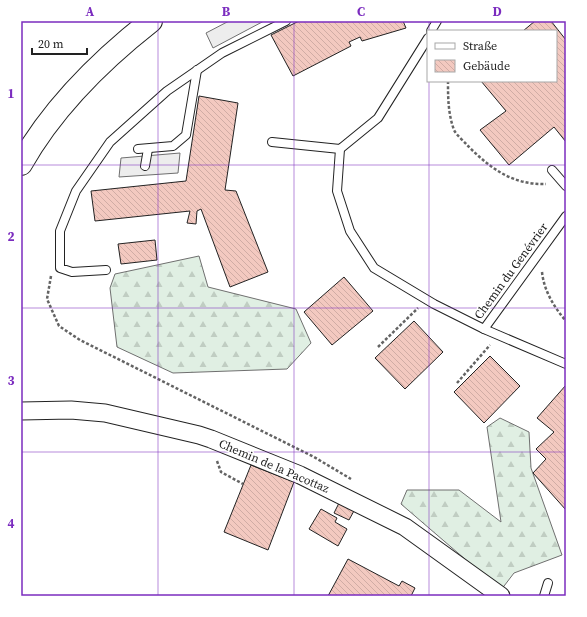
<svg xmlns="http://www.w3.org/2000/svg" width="587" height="617" viewBox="0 0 587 617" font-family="'Source Serif 4',serif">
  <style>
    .forest { fill: url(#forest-firs); stroke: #6f6f6f }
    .parking { fill: #ededed; stroke: #6f6f6f }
    .building { fill: url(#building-back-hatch); stroke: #222 }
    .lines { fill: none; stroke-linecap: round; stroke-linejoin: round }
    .service-casing { stroke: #222; stroke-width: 10 }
    .minor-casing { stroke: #222; stroke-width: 19 }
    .secondary-casing { stroke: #222; stroke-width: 24 }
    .path { stroke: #646464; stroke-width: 2.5; stroke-dasharray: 3 2; stroke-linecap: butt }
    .service { stroke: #fff; stroke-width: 8 }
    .minor { stroke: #fff; stroke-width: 17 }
    .secondary { stroke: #fff; stroke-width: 22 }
    .grid { fill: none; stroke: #7b2cbf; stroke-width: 1; stroke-opacity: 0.55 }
    .labels { text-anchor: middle; stroke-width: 3; stroke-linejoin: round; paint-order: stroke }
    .street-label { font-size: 12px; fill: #222; stroke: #fff }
    .neatline { fill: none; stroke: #7b2cbf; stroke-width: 1.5 }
    .grid-label { font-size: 13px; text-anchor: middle; font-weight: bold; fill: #7b2cbf }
  </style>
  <defs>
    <pattern id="forest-firs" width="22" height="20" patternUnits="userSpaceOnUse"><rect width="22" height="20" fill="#e0efe3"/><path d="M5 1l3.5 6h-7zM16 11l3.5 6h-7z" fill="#c0cdc2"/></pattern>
    <pattern id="building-back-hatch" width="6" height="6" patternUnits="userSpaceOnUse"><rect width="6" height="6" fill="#f3c9c0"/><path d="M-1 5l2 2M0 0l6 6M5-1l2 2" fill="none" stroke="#d0aca5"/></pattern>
  </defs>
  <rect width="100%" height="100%" fill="#fff"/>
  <g class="forest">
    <path d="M199,256L208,287L296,309L311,343L287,369L173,373L117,347L110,288L115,274Z"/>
    <path d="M500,418L529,432L531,468L562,555L514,573L501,590L401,504L407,490H459L501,522L487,427Z"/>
  </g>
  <g class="parking">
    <path d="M229,21H264L213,48L206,33Z"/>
    <path d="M180,153L178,173L119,177L121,158Z"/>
  </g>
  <g class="building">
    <path d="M299,21H403L406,28L362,41L360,37L349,42L351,46L293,76L271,35Z"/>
    <path d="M535,21H551L566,40V142L554,127L509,165L480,130L506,111L481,81H556V31H523Z"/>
    <path d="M199,96L238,103L225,190L236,191L268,272L230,287L201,209L197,211L196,224L187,223L190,211L95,221L91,191L186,181Z"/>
    <path d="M155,240L157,260L121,264L118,244Z"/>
    <path d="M344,277L373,311L332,345L304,312Z"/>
    <path d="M414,321L443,352L405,389L375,358Z"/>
    <path d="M490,356L520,386L484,423L454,392Z"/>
    <path d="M566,385V510L533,473L546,459L536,449L554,432L537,418Z"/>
    <path d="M251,465L294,482L268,550L224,532Z"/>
    <path d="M340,501L355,509L349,520L334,513Z"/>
    <path d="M321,509L337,518L335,522L347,529L338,546L309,529Z"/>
    <path d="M348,559L399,586L402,581L415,588L411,596H328Z"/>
  </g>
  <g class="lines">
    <g class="service-casing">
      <g id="service">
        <path d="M431,31L437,21"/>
        <path d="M272,142L340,149L378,118L428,38"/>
        <path d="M138,149L173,146L186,135L197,70"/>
        <path d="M340,149L337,191L350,231L374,268L434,304L484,329L566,216"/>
        <path d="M145,166L148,149"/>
        <path d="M552,170L566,186"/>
        <path d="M106,270L72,272L60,268V231L76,191L110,142L167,91L222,53L286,21"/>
        <path d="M484,329L566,364"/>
        <path d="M544,596L548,583"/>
      </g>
    </g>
    <g class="minor-casing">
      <path id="minor" d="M21,411L71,410L105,413L199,435L211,439L300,475L405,527L501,596"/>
    </g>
    <g class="secondary-casing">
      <path id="secondary" d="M21,164C53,107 100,61 151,21"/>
    </g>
    <g class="path">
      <path d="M448,81C448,98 448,113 454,130C457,136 464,141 468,146C491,169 513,185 546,184"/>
      <path d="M542,272C544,291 554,307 566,321"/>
      <path d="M51,276L47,299L59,326L80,340L314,457L351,479"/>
      <path d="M378,347L418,308"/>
      <path d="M457,383L490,345"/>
      <path d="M217,461L221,472L243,484"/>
    </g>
    <use href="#service" class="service"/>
    <use href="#minor" class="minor"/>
    <use href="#secondary" class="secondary"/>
  </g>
  <path class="grid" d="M158,21V596M294,21V596M429,21V31M429,81V596M21,165H566M21,308H566M21,452H566"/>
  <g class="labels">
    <g class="street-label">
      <text transform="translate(511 271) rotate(-54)" y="4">Chemin du Genévrier</text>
      <text transform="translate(274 466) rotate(23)" y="4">Chemin de la Pacottaz</text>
    </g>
  </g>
  <rect width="587" height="617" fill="none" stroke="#ffffff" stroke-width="44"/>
  <rect x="427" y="30" width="130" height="52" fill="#ffffff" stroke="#a7a7a7"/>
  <rect x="435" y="43" width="20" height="6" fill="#ffffff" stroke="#a7a7a7"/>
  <text x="463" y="50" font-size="12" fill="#222222">Straße</text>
  <rect x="435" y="60" width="20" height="12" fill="url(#building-back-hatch)" stroke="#a7a7a7"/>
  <text x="463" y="70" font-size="12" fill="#222222">Gebäude</text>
  <path d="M32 48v6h55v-6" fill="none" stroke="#222222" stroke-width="2"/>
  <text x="38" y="48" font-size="12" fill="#222222" stroke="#ffffff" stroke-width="3" paint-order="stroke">20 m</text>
  <rect x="22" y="22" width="543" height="573" class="neatline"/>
  <g class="grid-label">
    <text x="90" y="16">A</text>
    <text x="226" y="16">B</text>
    <text x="361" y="16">C</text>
    <text x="497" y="16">D</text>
    <text x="11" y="98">1</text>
    <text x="11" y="241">2</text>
    <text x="11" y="385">3</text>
    <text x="11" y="528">4</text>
  </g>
</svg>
